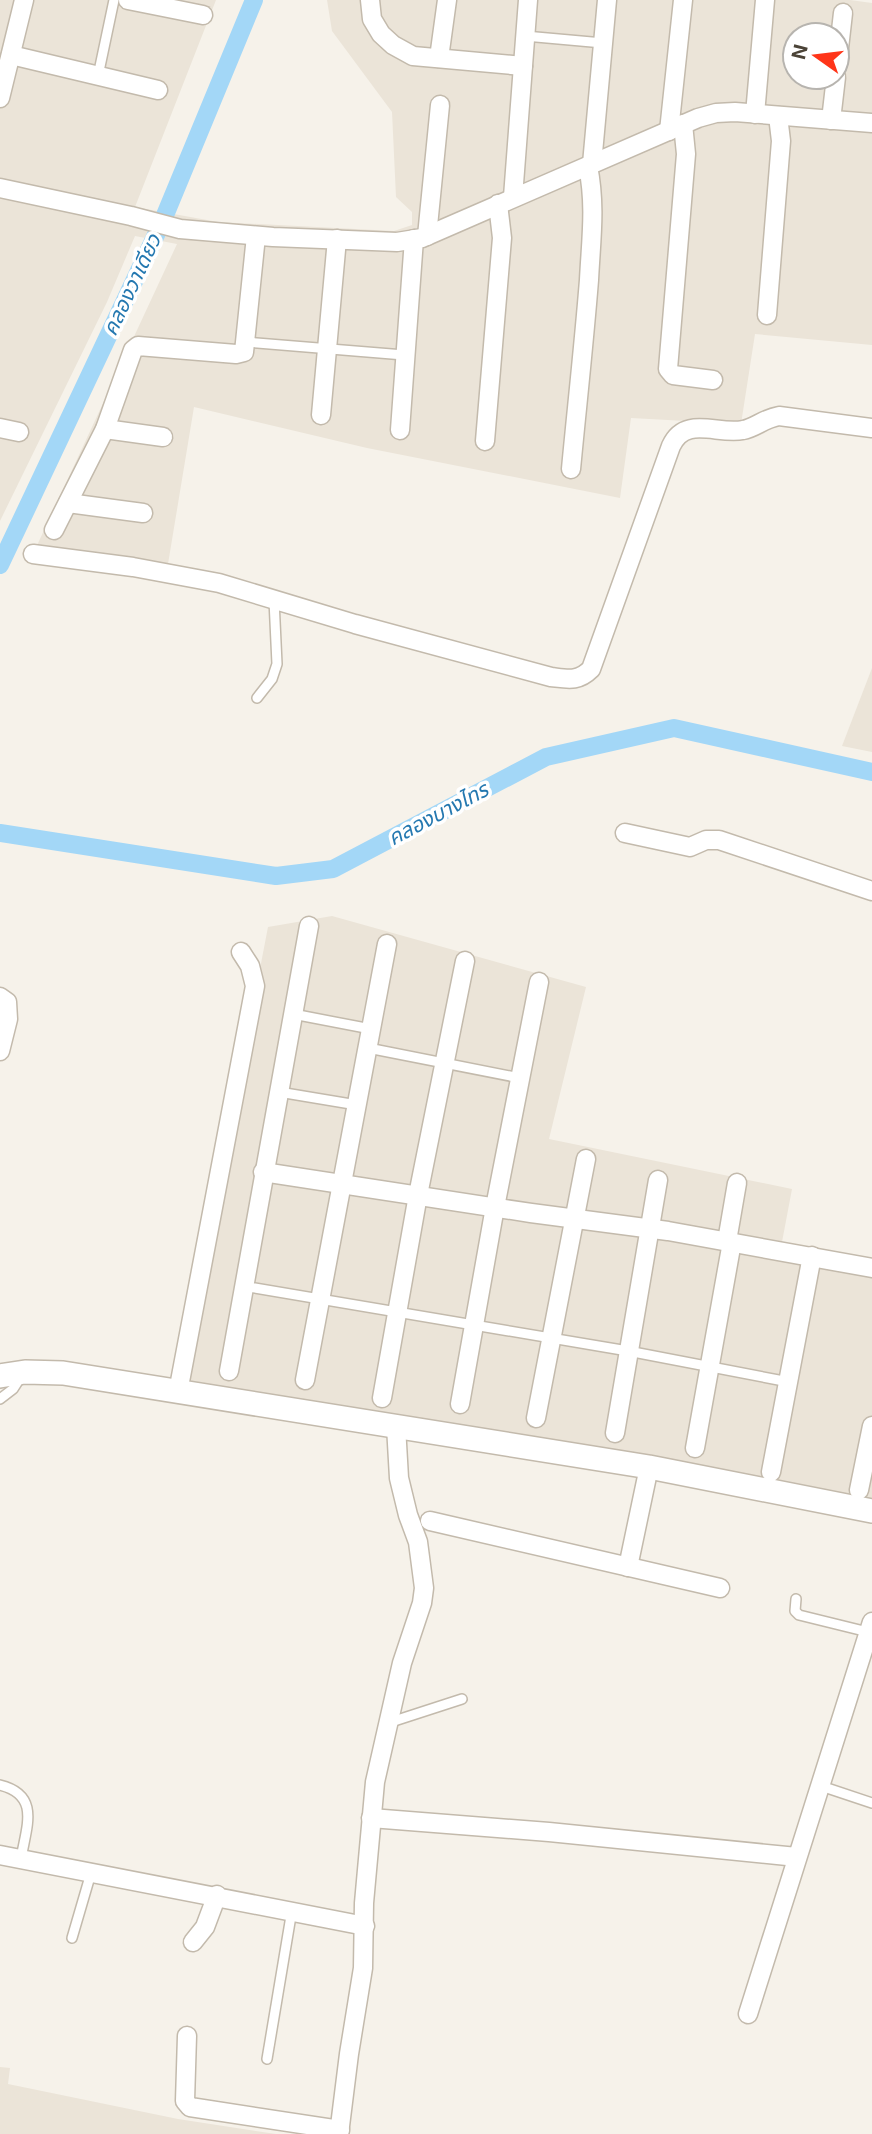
<svg xmlns="http://www.w3.org/2000/svg" width="872" height="2134" viewBox="0 0 872 2134" font-family="Inter,'Noto Sans Thai',sans-serif">
  <style>
    .residential { fill: #ebe4d8; fill-rule: evenodd }
    .lines { fill: none; stroke-linecap: round; stroke-linejoin: round }
    .canal { stroke: #a3d7f7; stroke-width: 18 }
    .service-casing { stroke: #c3baac; stroke-width: 12 }
    .minor-casing { stroke: #c3baac; stroke-width: 21 }
    .tertiary-casing { stroke: #c3baac; stroke-width: 26 }
    .service { stroke: #fff; stroke-width: 9 }
    .minor { stroke: #fff; stroke-width: 18 }
    .tertiary { stroke: #fff; stroke-width: 23 }
    .labels { text-anchor: middle; stroke-width: 7; stroke-linejoin: round; paint-order: stroke }
    .water-label { font-size: 21px; font-style: italic; fill: #2478b0; stroke: #fff }
  </style>
  <rect width="100%" height="100%" fill="#f6f2ea"/>
  <g class="residential">
    <path d="M0,0H216L135,207L218,222L394,231L412,225V212L396,197L392,112L332,31L327,0H850L872,3V345L755,334L741,424L631,418L620,498L367,448L194,407L168,564L33,554L177,244L135,236L107,302L0,521ZM795,35H837V77H795Z"/>
    <path d="M872,668V752L842,746Z"/>
    <path d="M332,916L586,987L549,1139L792,1189L782,1242L872,1258V1505L513,1436L181,1379L268,927Z"/>
    <path d="M0,2067L10,2068L8,2084L178,2119L276,2134H0Z"/>
  </g>
  <g class="lines">
    <g class="canal">
      <path d="M0,565L163,220L254,0"/>
      <path d="M0,833L276,876L333,869L546,757L674,728L872,772"/>
    </g>
    <g class="service-casing">
      <g id="service">
        <path d="M525,36L603,43"/>
        <path d="M98,76L114,0"/>
        <path d="M246,342L404,355"/>
        <path d="M257,698L272,679L277,664L274,600"/>
        <path d="M293,1014L371,1029"/>
        <path d="M368,1048L520,1078"/>
        <path d="M279,1092L357,1105"/>
        <path d="M243,1286L628,1351L789,1382"/>
        <path d="M0,1399L13,1389L22,1375"/>
        <path d="M796,1599L795,1611L799,1615L868,1632"/>
        <path d="M388,1723L462,1699"/>
        <path d="M0,1785C41,1795 26,1827 21,1859"/>
        <path d="M821,1786L872,1803"/>
        <path d="M72,1938L91,1873"/>
        <path d="M267,2059L292,1910"/>
      </g>
    </g>
    <g class="minor-casing">
      <g id="minor">
        <path d="M128,0L203,15"/>
        <path d="M370,0L372,19L381,34L393,45L413,56L523,66"/>
        <path d="M11,55L158,90"/>
        <path d="M439,58L447,0"/>
        <path d="M837,66L843,13"/>
        <path d="M0,98L24,0"/>
        <path d="M755,114L765,0"/>
        <path d="M831,120L836,77"/>
        <path d="M683,124L686,154L668,369L673,375L713,380"/>
        <path d="M669,131L683,0"/>
        <path d="M592,164L607,0"/>
        <path d="M0,188L131,216L180,229L273,237L397,242L422,238L698,118L716,113L735,112L872,123"/>
        <path d="M513,197L528,0"/>
        <path d="M427,236L440,105"/>
        <path d="M767,315L781,141L778,116"/>
        <path d="M321,415L337,239"/>
        <path d="M0,428L19,432"/>
        <path d="M105,429L163,437"/>
        <path d="M400,430L414,239"/>
        <path d="M485,441L502,238L498,204"/>
        <path d="M571,469C577,406 584,343 589,280C591,239 596,207 588,166"/>
        <path d="M68,503L143,513"/>
        <path d="M54,530L105,429L133,350L138,346L236,354L244,352L256,236"/>
        <path d="M33,554L133,567L219,583L355,624L551,677C568,679 578,682 591,669L671,446C685,415 717,435 743,430C755,428 763,419 779,416L872,428"/>
        <path d="M625,833L690,847L706,840H719L872,891"/>
        <path d="M0,997L7,1002L8,1019L0,1051"/>
        <path d="M263,1172L531,1213L668,1231L872,1268"/>
        <path d="M727,1241L737,1183"/>
        <path d="M229,1371L309,926"/>
        <path d="M305,1380L387,944"/>
        <path d="M178,1392L255,986L250,966L241,952"/>
        <path d="M382,1398L418,1195L465,961"/>
        <path d="M460,1404L495,1207L539,982"/>
        <path d="M536,1418L586,1159"/>
        <path d="M615,1433L658,1180"/>
        <path d="M695,1448L732,1242"/>
        <path d="M771,1472L812,1256"/>
        <path d="M859,1490L872,1426"/>
        <path d="M430,1521L720,1588"/>
        <path d="M628,1567L649,1467"/>
        <path d="M371,1818L549,1832L797,1857"/>
        <path d="M0,1855L365,1926"/>
        <path d="M193,1942L205,1927L217,1895"/>
        <path d="M748,2014L872,1622"/>
        <path d="M187,2036L185,2101L190,2107L340,2130"/>
        <path d="M339,2134L349,2054L363,1968L364,1903L375,1782L402,1663L422,1603L424,1588L418,1542L408,1515L399,1478L396,1426"/>
      </g>
    </g>
    <g class="tertiary-casing">
      <path id="tertiary" d="M0,1376L25,1372L63,1373L649,1467L872,1511"/>
    </g>
    <use href="#service" class="service"/>
    <use href="#minor" class="minor"/>
    <use href="#tertiary" class="tertiary"/>
  </g>
  <g class="labels">
    <g class="water-label">
      <text transform="translate(132 285) rotate(-65)" y="7">คลองวาเดียว</text>
      <text transform="translate(438 814) rotate(-28)" y="7">คลองบางไทร</text>
    </g>
  </g>
  <g transform="translate(816 56) rotate(284)"><circle r="33" fill="#ffffff" stroke="#b7b4af" stroke-width="2"/>
  <path d="M0-5L12 26L0 18L-12 26Z" fill="#ff3519"/>
  <text y="-10" font-size="19" font-weight="bold" text-anchor="middle" fill="#4b4337">N</text>
  </g>
</svg>
